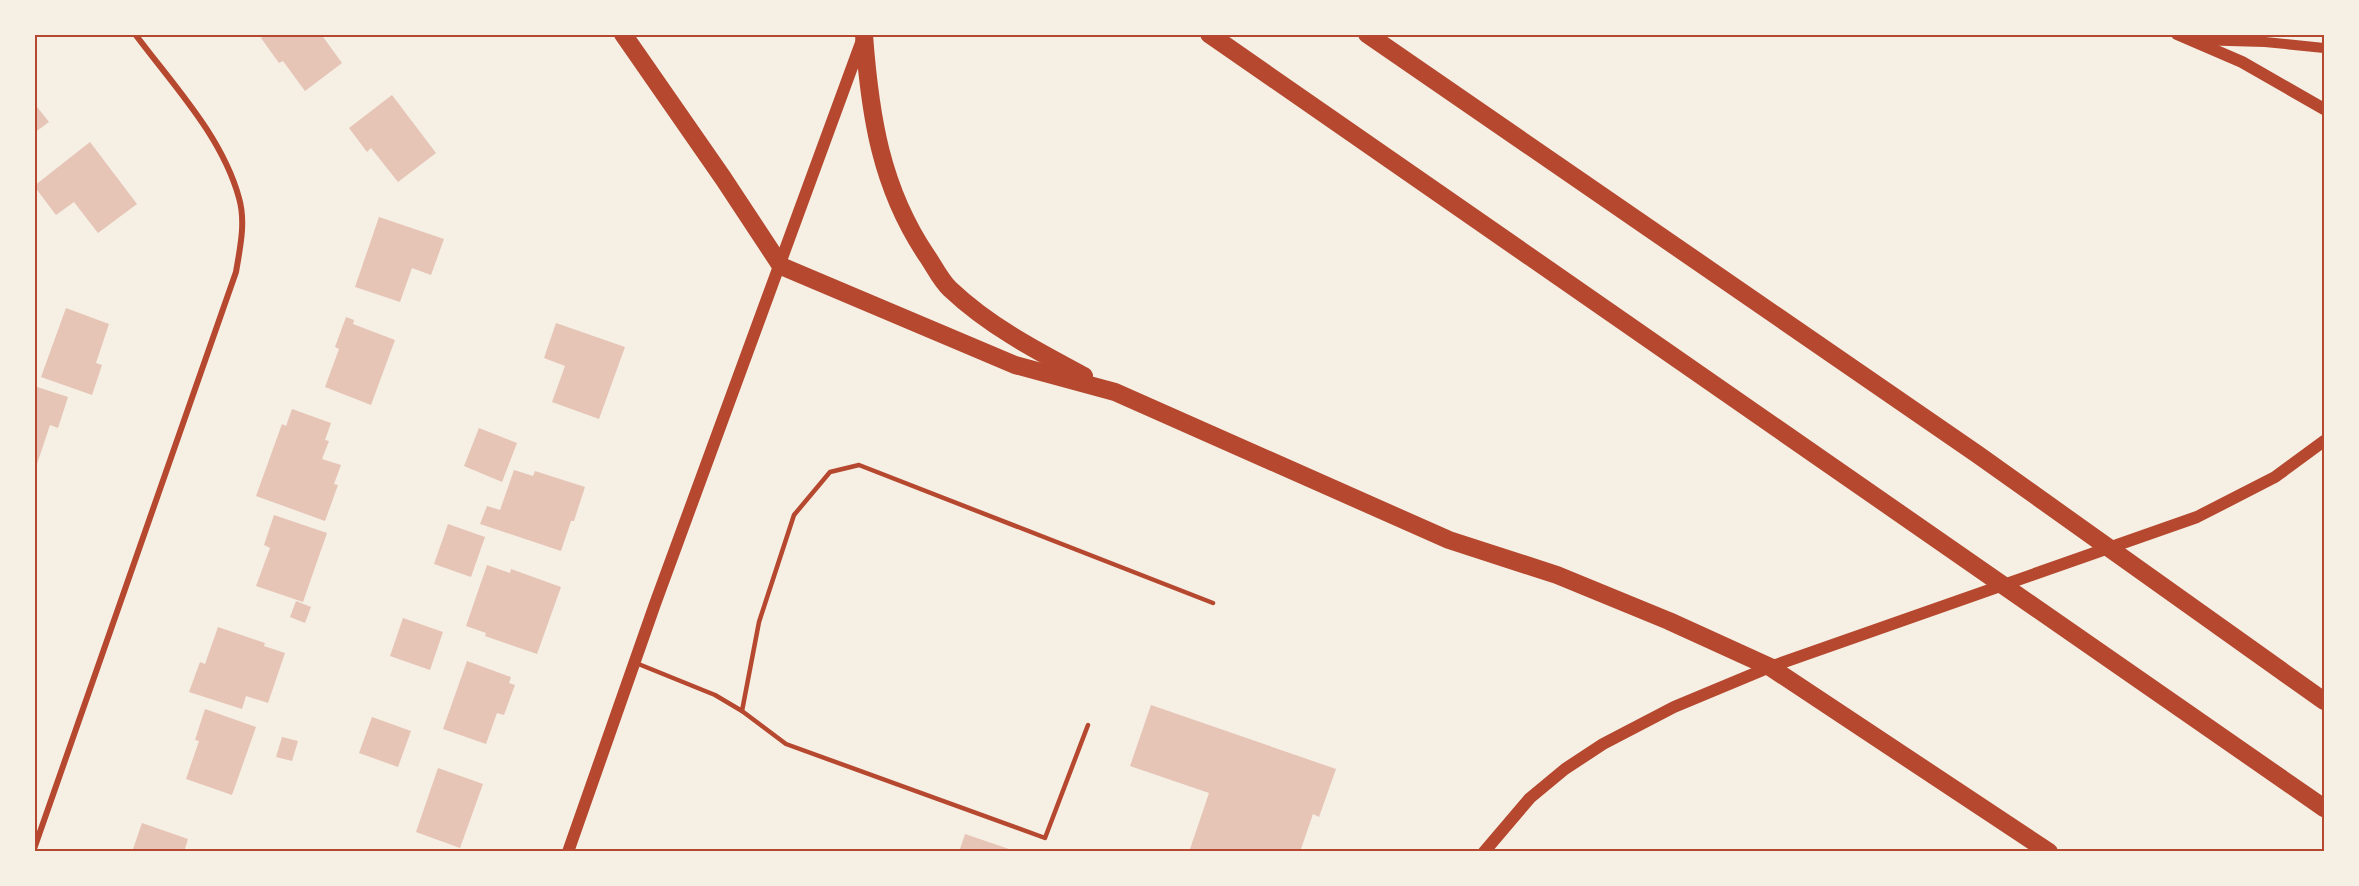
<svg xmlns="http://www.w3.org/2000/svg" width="2359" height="886" viewBox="0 0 2359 886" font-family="Poppins,sans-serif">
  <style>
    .building { fill: #e6c5b7 }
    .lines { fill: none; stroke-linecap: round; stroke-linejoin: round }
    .service { stroke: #b5482f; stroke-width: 4.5 }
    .minor { stroke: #b5482f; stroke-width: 6 }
    .tertiary { stroke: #b5482f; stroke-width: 10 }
    .secondary { stroke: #b5482f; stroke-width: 12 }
    .motorway { stroke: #b5482f; stroke-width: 18 }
    .neatline { fill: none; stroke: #b5482f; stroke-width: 2 }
  </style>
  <rect width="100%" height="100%" fill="#f6efe4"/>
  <g class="building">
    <path d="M267,34H321L342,63L305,91L283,61L279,63L261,38Z"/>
    <path d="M392,95L436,153L398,182L371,148L367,152L349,128Z"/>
    <path d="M34,103L49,122L34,133Z"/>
    <path d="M90,142L137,204L98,233L74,202L56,215L34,186Z"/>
    <path d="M379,217L444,239L431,275L412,268L400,302L355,287Z"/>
    <path d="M66,308L109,324L96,363L102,365L92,395L41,377Z"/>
    <path d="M346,317L354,320L353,324L395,340L371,405L325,387L339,349L335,347Z"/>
    <path d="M556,323L625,347L599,419L552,402L565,366L544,358Z"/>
    <path d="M34,386L68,397L58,428L50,425L37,464L34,463Z"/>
    <path d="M292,409L331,423L325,440L329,441L322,459L341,465L334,484L338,485L325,521L256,496L282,424L286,426Z"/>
    <path d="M479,428L517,443L502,482L464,466Z"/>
    <path d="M514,470L533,476L535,471L585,487L574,521H571L561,551L480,524L487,506L500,510Z"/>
    <path d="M274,515L327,533L303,602L256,586L270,548L264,545Z"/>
    <path d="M448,524L485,537L471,577L434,564Z"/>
    <path d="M487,565L510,573L511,569L561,587L537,654L485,636L486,633L466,626Z"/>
    <path d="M296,601L311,607L305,623L290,617Z"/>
    <path d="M403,618L443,632L430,670L390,656Z"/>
    <path d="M218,627L265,643L264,646L285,653L268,703L246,696L242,709L189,692L200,662L205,664Z"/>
    <path d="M467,661L511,677L509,683L515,685L504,715L497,713L486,744L443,729Z"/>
    <path d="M1151,705L1336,769L1319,817L1313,814L1300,852H1189L1209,793L1130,766Z"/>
    <path d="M205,709L256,727L232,795L186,779L199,741L195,740Z"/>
    <path d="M372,717L411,731L398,767L359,753Z"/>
    <path d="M282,737L298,741L292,761L276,757Z"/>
    <path d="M438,768L483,784L460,848L416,832Z"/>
    <path d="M142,823L188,839L184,852H132Z"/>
    <path d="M965,834L1015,851V852H959Z"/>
  </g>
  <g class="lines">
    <g class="service">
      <path d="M636,663L715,695L742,711L759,622L794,515L830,472L859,465L1213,603"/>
      <path d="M742,711L786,744L1045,838L1088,725"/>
    </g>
    <path class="minor" d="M34,849L236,272C240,248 246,222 239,198C222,136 173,85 135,34"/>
    <path class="tertiary" d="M2193,40L2265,42L2324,48"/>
    <g class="secondary">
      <path d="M2177,34L2242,62L2324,109"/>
      <path d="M568,852L655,604L862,40"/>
      <path d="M1484,852L1530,798L1565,769L1603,744L1674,707L1770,667L2197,517L2275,477L2324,441"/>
    </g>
    <g class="motorway">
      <path d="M623,34L723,178L781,266L1015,365L1115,392L1449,540L1557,575L1669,621L1770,667L2049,852"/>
      <path d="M1209,34L2324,808"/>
      <path d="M1367,34L1977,454L2324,701"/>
      <path d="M864,35C870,116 881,188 927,256C934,266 941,281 950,289C989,326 1037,351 1084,376"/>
    </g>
  </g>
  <rect width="2359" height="886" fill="none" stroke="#f6efe4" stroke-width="72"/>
  <rect x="36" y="36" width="2287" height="814" class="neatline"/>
</svg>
